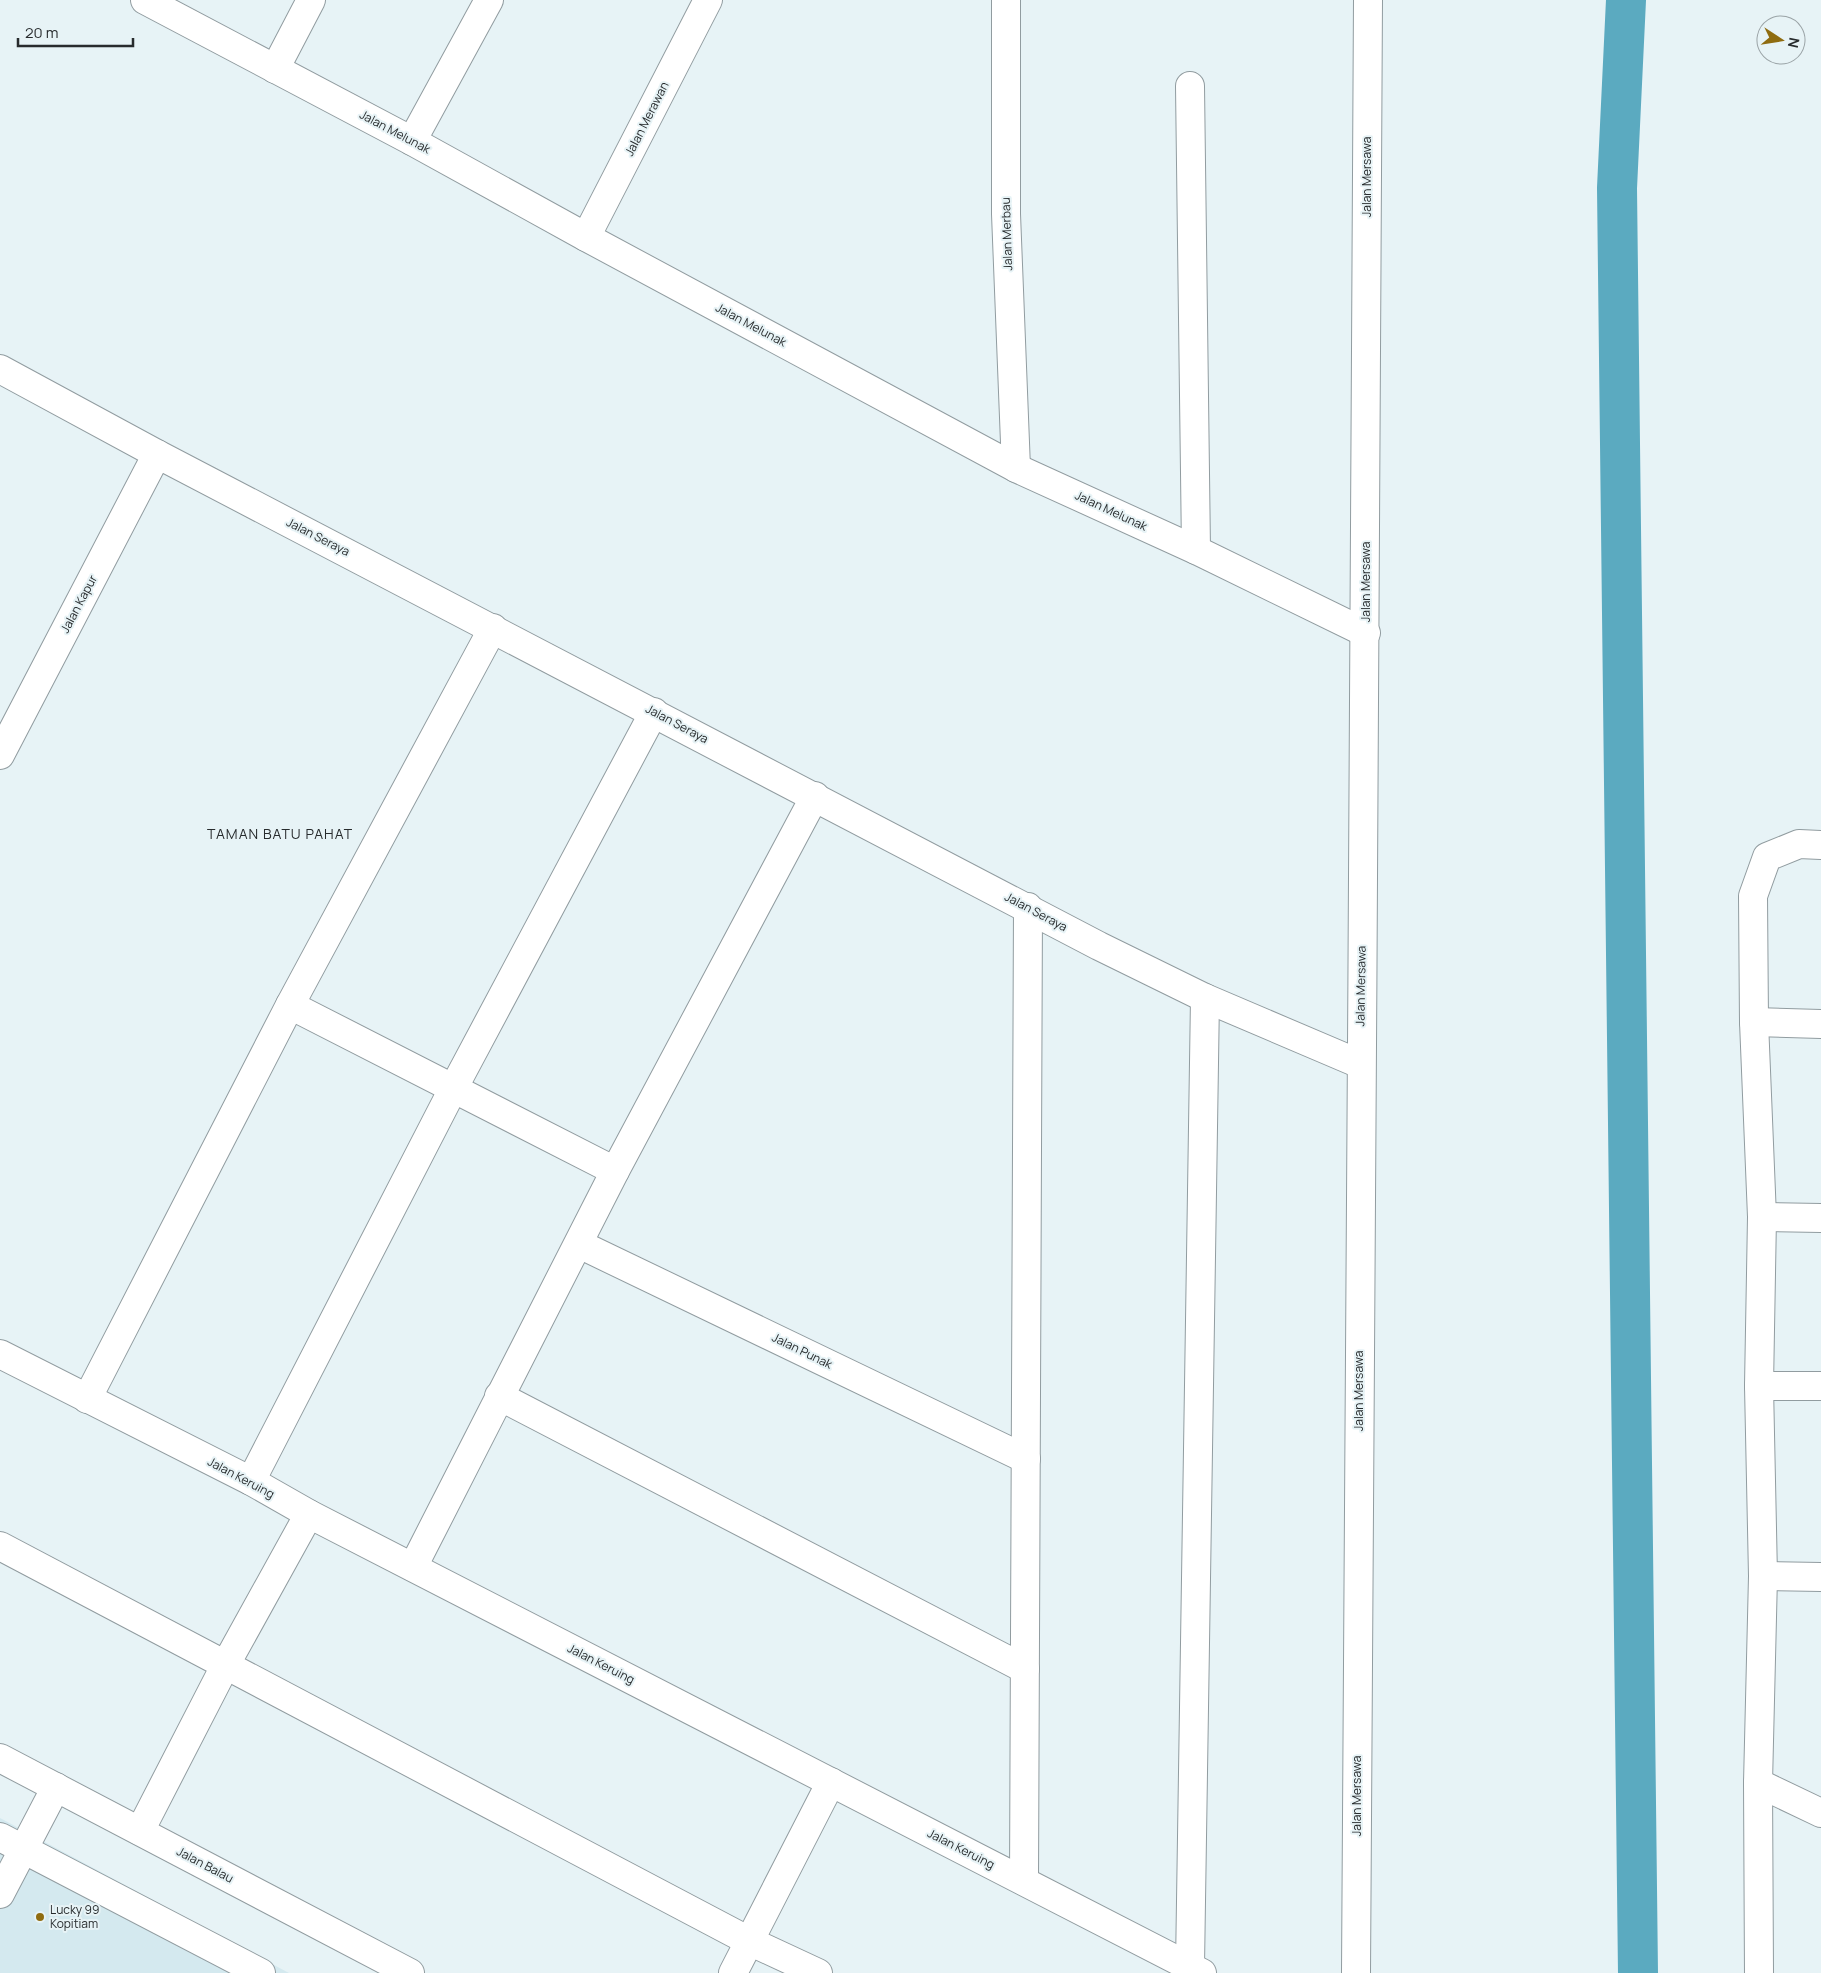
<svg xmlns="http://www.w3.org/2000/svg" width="1821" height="1973" viewBox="0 0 1821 1973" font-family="Manrope,sans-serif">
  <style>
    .built { fill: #d4e9ef }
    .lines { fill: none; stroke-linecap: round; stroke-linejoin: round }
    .canal { stroke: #5baac0; stroke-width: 40 }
    .minor-casing { stroke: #919ca0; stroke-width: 30 }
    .minor { stroke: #fff; stroke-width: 28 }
    .poi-dot { fill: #8f6c10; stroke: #e7f3f6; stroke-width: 2 }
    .labels { text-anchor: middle; stroke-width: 4; stroke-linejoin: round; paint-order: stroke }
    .street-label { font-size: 12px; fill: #272b2d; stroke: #e7f3f6 }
    .poi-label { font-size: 12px; fill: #272b2d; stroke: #e7f3f6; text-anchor: start }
    .neighbourhood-label { font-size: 14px; letter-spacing: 1px; fill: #272b2d; stroke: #e7f3f6 }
  </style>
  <rect width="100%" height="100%" fill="#e7f3f6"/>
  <path class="built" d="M0,1818L289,1973H0Z"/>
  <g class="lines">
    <path class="canal" d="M1626,0L1617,188L1638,1973"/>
    <g class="minor-casing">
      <g id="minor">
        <path d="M145,0L412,141L586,237L1016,468L1196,550L1366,633"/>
        <path d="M1006,0V214L1016,468"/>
        <path d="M275,69L311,0"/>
        <path d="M1190,86L1196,550"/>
        <path d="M412,141L489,0"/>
        <path d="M586,237L708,0"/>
        <path d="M0,369L157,454L1099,946L1205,998L1360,1064"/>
        <path d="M0,755L157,454"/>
        <path d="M290,1005L615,1171"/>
        <path d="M1754,1022L1821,1024"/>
        <path d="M1762,1217L1821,1218"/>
        <path d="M579,1244L1026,1459"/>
        <path d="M0,1354L251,1481L309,1514L1202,1973"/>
        <path d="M1759,1386H1821"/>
        <path d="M499,1396L1025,1669"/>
        <path d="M87,1399L290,1005L493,628"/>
        <path d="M251,1481L453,1089L654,712"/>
        <path d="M0,1546L749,1941L818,1973"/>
        <path d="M413,1567L615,1171L815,796"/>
        <path d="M1763,1576L1821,1577"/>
        <path d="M0,1758L410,1973"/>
        <path d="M1758,1783L1821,1813"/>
        <path d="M140,1831L226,1664L309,1514"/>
        <path d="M0,1837L261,1973"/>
        <path d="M1024,1881L1028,907"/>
        <path d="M0,1894L56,1787"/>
        <path d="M1190,1966L1205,998"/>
        <path d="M733,1973L831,1782"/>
        <path d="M1356,1973C1359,1315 1366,658 1368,0"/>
        <path d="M1759,1973L1758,1783L1763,1576L1759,1386L1762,1217L1754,1022L1753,896L1767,857L1799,844L1821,845"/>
      </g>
    </g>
    <use href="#minor" class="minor"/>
  </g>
  <circle class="poi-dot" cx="40" cy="1917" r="5"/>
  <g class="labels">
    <g class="street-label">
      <text transform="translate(647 119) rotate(-63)" y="4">Jalan Merawan</text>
      <text transform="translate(395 132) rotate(28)" y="4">Jalan Melunak</text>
      <text transform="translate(1367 177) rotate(-90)" y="4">Jalan Mersawa</text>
      <text transform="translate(1007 234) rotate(-92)" y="4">Jalan Merbau</text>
      <text transform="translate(751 325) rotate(28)" y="4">Jalan Melunak</text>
      <text transform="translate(1111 511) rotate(25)" y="4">Jalan Melunak</text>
      <text transform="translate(318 537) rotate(27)" y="4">Jalan Seraya</text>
      <text transform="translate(1366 582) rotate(-90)" y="4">Jalan Mersawa</text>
      <text transform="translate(79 604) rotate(-62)" y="4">Jalan Kapur</text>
      <text transform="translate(677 724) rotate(28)" y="4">Jalan Seraya</text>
      <text transform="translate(1036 912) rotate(28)" y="4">Jalan Seraya</text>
      <text transform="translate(1361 986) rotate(-89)" y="4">Jalan Mersawa</text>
      <text transform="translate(802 1351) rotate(26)" y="4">Jalan Punak</text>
      <text transform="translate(1359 1391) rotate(-90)" y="4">Jalan Mersawa</text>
      <text transform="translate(241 1478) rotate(28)" y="4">Jalan Keruing</text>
      <text transform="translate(601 1664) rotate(27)" y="4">Jalan Keruing</text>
      <text transform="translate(1357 1796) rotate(-90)" y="4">Jalan Mersawa</text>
      <text transform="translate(961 1849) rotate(27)" y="4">Jalan Keruing</text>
      <text transform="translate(205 1865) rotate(28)" y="4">Jalan Balau</text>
    </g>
    <g class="poi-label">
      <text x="50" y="1914">Lucky 99<tspan x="50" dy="14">Kopitiam</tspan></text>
    </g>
    <g class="neighbourhood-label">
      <text x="280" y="839">TAMAN BATU PAHAT</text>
    </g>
  </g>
  <g transform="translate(1781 40) rotate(102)"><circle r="24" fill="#e7f3f6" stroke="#9aa3a6"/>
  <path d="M0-4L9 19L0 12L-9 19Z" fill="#8f6c10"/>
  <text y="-8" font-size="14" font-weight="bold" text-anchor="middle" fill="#272b2d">N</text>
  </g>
  <path d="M18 38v8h115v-8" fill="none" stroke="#272b2d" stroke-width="2.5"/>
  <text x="25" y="38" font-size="15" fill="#272b2d" stroke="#e7f3f6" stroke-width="4" paint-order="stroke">20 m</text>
</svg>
